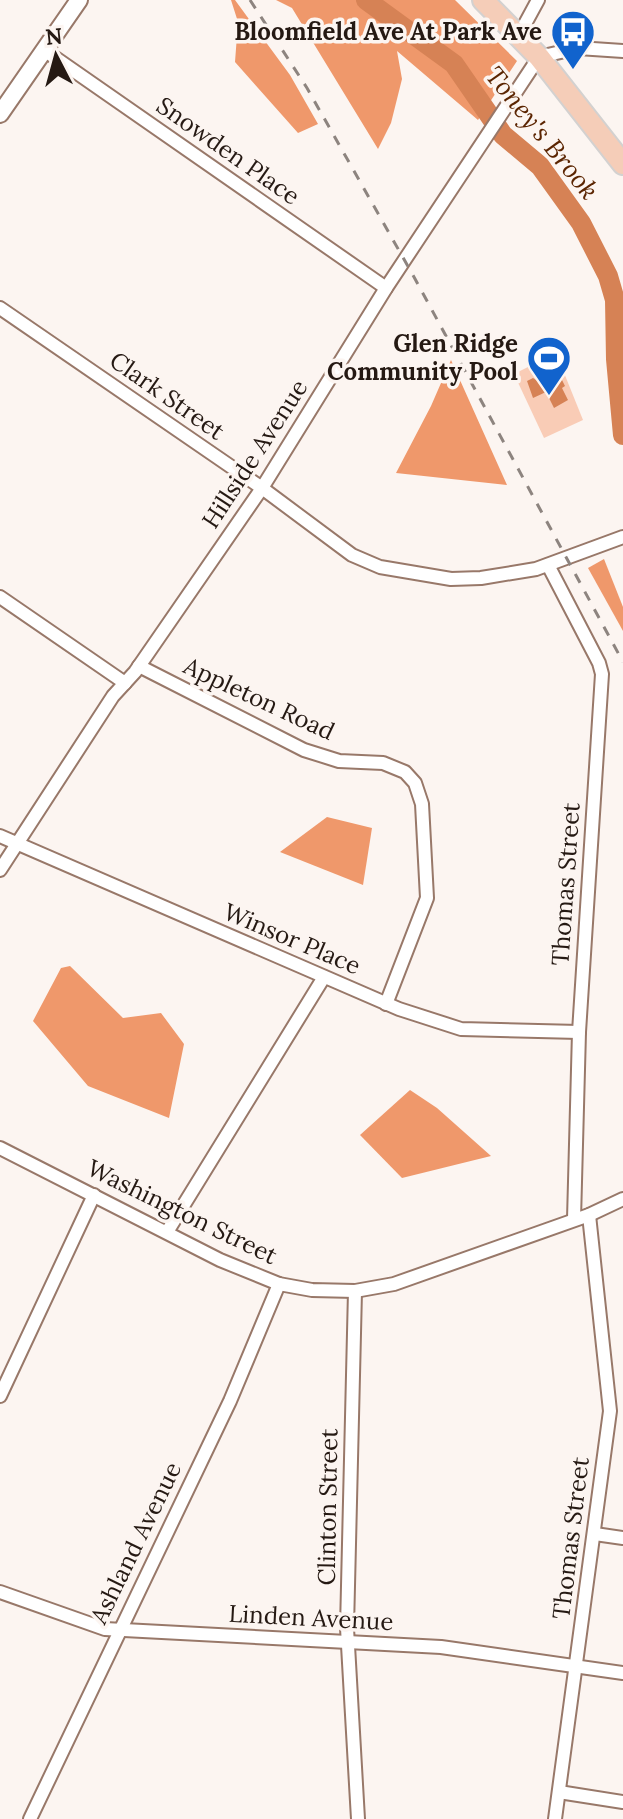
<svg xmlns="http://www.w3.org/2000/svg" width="623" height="1819" viewBox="0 0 623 1819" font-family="Lora,serif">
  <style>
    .green { fill: #f9ccb6 }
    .forest { fill: #ef986b }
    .water { fill: #d68255 }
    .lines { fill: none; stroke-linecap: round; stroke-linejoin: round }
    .river { stroke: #d68255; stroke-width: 20 }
    .minor-casing { stroke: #987869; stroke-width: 16 }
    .tertiary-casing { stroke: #987869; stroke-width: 20 }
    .primary-casing { stroke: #d3d1d0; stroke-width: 24 }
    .minor { stroke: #fff; stroke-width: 12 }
    .tertiary { stroke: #fff; stroke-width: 16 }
    .primary { stroke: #f5cdb8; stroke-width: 20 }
    .rail { stroke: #8d847f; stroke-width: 3; stroke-dasharray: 10 10; stroke-linecap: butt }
    .labels { text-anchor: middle; stroke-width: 7; stroke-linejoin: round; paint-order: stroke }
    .poi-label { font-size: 24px; font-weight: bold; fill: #251913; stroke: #fcf5f1; text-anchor: end }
    .street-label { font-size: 24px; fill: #251913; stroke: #fcf5f1 }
    .water-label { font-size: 26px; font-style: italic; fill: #5b2502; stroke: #fcf5f1 }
  </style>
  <rect width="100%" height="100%" fill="#fcf5f1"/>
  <path class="green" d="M556,353L583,420L544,438L514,374Z"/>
  <g class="forest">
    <path d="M231,0H235L290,75L318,124L298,133L235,62L238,22Z"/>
    <path d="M276,0H455L517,61L478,120L397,51L402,79L391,123L378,149L292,8Z"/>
    <path d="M451,360L507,485L396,473L431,406Z"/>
    <path d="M604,559L623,607V631L588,568Z"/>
    <path d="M327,817L372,828L363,885L280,852Z"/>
    <path d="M70,966L123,1018L161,1013L184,1044L169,1118L88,1086L33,1021L61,968Z"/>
    <path d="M410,1090L437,1108L491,1156L402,1178L360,1135Z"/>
  </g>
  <path class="water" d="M551,366L557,378L560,376L565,386L562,388L568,400L554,408L546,392L533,398L527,381L533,378L541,383L537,373Z"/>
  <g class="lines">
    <path class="river" d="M366,0L454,64L503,135L540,166L581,223L608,276L615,300L616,359L623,435"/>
    <g class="minor-casing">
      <g id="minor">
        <path d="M519,35L538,0"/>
        <path d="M44,50L386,288"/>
        <path d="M0,308L262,488L352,555L380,567L451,579L481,578L536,569L623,537"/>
        <path d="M548,565L599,663L602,674L579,1032L574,1219"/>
        <path d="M0,597L125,683"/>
        <path d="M139,666L304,750L339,761L383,763L405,772L415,783L422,804L427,898L386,1004"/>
        <path d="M0,836L399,1009L461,1029L579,1032"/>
        <path d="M0,870L113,696L135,672L262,488L386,288L539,57L578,48L623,51"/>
        <path d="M0,1148L220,1260L279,1284L312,1290L355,1291L394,1284L589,1215L623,1199"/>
        <path d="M167,1232L324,977"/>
        <path d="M355,1291L347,1628L358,1819"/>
        <path d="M0,1396L94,1195"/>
        <path d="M595,1534L623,1538"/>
        <path d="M0,1592L105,1629L441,1647L623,1673"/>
        <path d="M559,1792L623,1802"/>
        <path d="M30,1819L230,1401L279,1284"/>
        <path d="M555,1819L610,1411L589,1215"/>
      </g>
    </g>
    <g class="tertiary-casing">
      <path id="tertiary" d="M0,114L79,0"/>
    </g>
    <g class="primary-casing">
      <path id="primary" d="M483,0L539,57L623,164"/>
    </g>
    <use href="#minor" class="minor"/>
    <use href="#tertiary" class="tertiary"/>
    <use href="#primary" class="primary"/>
    <path class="rail" d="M250,0L307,88L414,277L623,662"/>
  </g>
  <defs>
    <g id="bus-pin" transform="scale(2.3)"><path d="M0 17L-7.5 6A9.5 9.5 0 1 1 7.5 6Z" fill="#1163cd" stroke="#fcf5f1"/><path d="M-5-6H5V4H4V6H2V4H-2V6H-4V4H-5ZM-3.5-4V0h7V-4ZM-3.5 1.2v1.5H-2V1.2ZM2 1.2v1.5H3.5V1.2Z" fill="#fff"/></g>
    <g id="stadium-pin" transform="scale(2.3)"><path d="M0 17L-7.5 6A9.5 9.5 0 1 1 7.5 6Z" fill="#1163cd" stroke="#fcf5f1"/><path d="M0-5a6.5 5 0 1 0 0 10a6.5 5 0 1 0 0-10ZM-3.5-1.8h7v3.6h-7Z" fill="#fff"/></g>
  </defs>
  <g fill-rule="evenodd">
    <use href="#bus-pin" x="573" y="32"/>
    <use href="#stadium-pin" x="549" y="358"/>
  </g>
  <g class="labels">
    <g class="poi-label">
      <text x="542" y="40">Bloomfield Ave At Park Ave</text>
      <text x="518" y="352">Glen Ridge<tspan x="518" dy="28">Community Pool</tspan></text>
    </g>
    <g class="street-label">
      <text transform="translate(228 151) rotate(35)" y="8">Snowden Place</text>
      <text transform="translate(167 396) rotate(35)" y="8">Clark Street</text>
      <text transform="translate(255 454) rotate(-57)" y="8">Hillside Avenue</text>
      <text transform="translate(259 699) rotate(25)" y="8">Appleton Road</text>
      <text transform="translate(566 884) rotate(-86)" y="8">Thomas Street</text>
      <text transform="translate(292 939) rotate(23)" y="8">Winsor Place</text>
      <text transform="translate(182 1212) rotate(26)" y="8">Washington Street</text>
      <text transform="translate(328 1507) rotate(-89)" y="8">Clinton Street</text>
      <text transform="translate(571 1538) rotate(-83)" y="8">Thomas Street</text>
      <text transform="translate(136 1543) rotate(-64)" y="8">Ashland Avenue</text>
      <text transform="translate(311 1618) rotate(3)" y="8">Linden Avenue</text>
    </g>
    <g class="water-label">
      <text transform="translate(542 133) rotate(51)" y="9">Toney's Brook</text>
    </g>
  </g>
  <g transform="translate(56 56) rotate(354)" stroke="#fcf5f1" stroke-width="6" paint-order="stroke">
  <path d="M0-6L14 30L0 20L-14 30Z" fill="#251913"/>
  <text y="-12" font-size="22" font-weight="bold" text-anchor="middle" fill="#251913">N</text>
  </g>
</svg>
